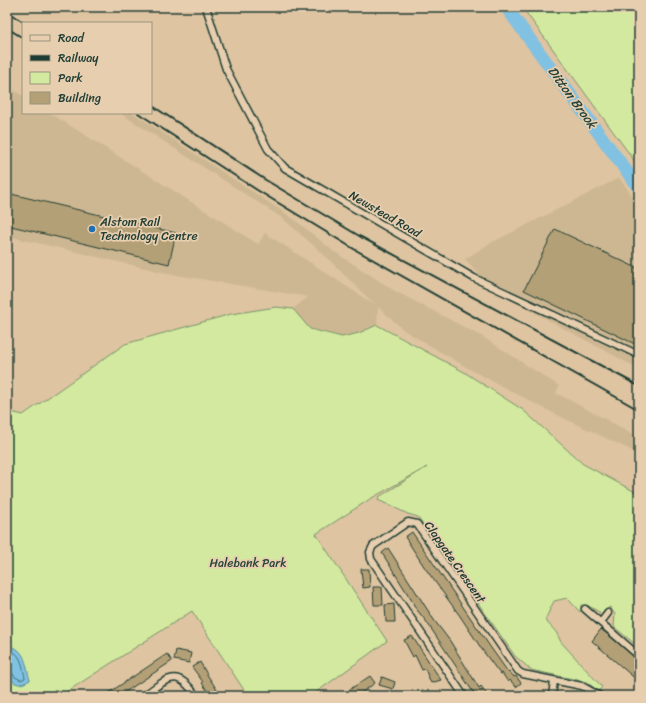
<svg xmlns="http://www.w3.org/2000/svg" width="646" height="703" viewBox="0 0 646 703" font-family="Sriracha,sans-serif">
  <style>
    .built { fill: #cdb792 }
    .green { fill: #d2e99f; stroke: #78936a }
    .water { fill: #81c1e2; stroke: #5a8c9c }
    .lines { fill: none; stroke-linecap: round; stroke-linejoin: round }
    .shore { stroke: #46727a; stroke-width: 1 }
    .river { stroke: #81c1e2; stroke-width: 13 }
    .building { fill: #b4a076; stroke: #1f3d34 }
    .minor-casing { stroke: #1f3d34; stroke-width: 9 }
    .minor { stroke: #e7ceaf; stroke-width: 6 }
    .rail { stroke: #1f3d34; stroke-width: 2 }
    .poi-dot { fill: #1f6fb2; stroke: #e7ceaf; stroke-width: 1.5 }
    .labels { text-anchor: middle; stroke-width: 3.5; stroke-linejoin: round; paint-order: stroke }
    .street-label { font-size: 12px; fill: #1f3d34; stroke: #e7ceaf }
    .poi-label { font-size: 12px; fill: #1f3d34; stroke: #e7ceaf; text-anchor: start }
    .park-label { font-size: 12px; fill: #284639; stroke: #e7ceaf }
    .water-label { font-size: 13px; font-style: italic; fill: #24443d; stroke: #e7ceaf }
  </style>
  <rect width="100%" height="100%" fill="#dec4a1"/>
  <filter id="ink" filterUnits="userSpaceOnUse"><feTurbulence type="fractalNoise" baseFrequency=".025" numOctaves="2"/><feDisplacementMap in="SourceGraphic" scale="8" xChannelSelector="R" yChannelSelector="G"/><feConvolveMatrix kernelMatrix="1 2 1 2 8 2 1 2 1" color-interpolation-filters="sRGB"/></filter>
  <g filter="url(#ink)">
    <g class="built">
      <path d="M7,86L23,96V113H50L258,244L265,233L375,305L321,252L282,218L120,113H133L294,219L333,251L395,291L483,337L559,386L556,393L639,437V454L553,413L475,372L405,331L378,307L377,325L359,333L342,337L310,329L293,309L308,297L171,274L7,236Z"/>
      <path d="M619,178L639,204V369L494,291L465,259L489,244Z"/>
    </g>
    <g class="green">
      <path d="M522,7H639V167Z"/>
      <path d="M276,307L293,309L310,329L342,337L359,333L377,325L464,372L523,410L583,464L639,494V647L614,627L615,614L610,607L601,613L587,605H581L580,612L567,598L554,601L545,620L556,632L561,642L602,687L598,691L587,682L531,670L515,656L418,517L408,514L378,500L379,497L427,467L370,499L316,534L387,641L311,696H248L192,611L60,696H7V411L23,415L125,344L231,314Z"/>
    </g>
    <path class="water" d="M11,647C26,649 26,668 30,680C7,695 7,664 7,650Z"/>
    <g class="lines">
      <path class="shore" d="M7,653L14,652C22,657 23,669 25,678L21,680L15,677L11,671L7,669"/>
      <path class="river" d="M506,7L639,188"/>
    </g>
    <g class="building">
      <path d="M7,193L176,233L169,264L7,225Z"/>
      <path d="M555,229L639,269V346L524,290Z"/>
      <path d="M412,532L491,648L508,672L509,671L514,677L516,676L521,683L516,687L510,680L508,682L502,673L500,674L483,651L460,616L425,568L405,537Z"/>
      <path d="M388,548L434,620L450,641L479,688L481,686L488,696H478L473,692L426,621L413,605L414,604L382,553Z"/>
      <path d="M361,569H369L370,587L363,588Z"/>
      <path d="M373,587H382L383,605H374Z"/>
      <path d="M394,604L395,622H386L385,605Z"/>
      <path d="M601,629L639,660V682L592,641Z"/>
      <path d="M412,636L441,680L431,683L425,669L422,670L415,655L413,657L404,640Z"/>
      <path d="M176,650L191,653L189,663L174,660Z"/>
      <path d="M167,654L172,661L119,696H104Z"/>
      <path d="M200,662L208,676L221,696H211L202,683L203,682L192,667Z"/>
      <path d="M370,676L375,683L357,696H354L349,690Z"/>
      <path d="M382,677L395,682L393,689L379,685Z"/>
    </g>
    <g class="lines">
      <g class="minor-casing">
        <g id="minor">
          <path d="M206,7L226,69L268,149L285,168L474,278L639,355"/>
          <path d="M585,609L639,656"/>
          <path d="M601,622L608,613"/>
          <path d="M143,696C167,680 176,666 196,696"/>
          <path d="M464,696L371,559L370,552L373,546L408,522L417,524L518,671L523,674L582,686L600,696"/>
          <path d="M552,696L554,681"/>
        </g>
      </g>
      <use href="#minor" class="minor"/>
      <g class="rail">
        <path d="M7,12L25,23"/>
        <path d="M7,28L23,38"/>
        <path d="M151,105L264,179L361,237L639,386"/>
        <path d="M138,113L257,190L354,249L639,410"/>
      </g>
    </g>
  </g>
  <circle class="poi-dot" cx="92" cy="229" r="4"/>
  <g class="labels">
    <g class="street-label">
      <text transform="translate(385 214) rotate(30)" y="4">Newstead Road</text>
      <text transform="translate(455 562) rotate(55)" y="4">Clapgate Crescent</text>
    </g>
    <g class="poi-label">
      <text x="100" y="226">Alstom Rail<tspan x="100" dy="14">Technology Centre</tspan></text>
    </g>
    <g class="park-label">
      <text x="248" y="567">Halebank Park</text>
    </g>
    <g class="water-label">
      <text transform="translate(573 97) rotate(54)" y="5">Ditton Brook</text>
    </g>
  </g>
  <rect width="646" height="703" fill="none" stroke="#e7ceaf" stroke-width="24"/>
  <rect x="12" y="12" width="622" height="679" fill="none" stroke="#1f3d34" stroke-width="1.5" filter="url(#ink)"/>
  <rect x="22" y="22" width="130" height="92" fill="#e7ceaf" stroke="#97947e"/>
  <rect x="30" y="35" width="20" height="6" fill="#e7ceaf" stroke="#97947e"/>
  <text x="58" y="42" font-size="12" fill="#1f3d34">Road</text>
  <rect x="30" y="55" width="20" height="6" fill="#1f3d34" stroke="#97947e"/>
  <text x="58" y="62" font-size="12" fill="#1f3d34">Railway</text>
  <rect x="30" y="72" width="20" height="12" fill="#d2e99f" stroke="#97947e"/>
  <text x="58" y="82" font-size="12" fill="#1f3d34">Park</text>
  <rect x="30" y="92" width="20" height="12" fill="#b4a076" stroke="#97947e"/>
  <text x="58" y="102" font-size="12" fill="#1f3d34">Building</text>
</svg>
